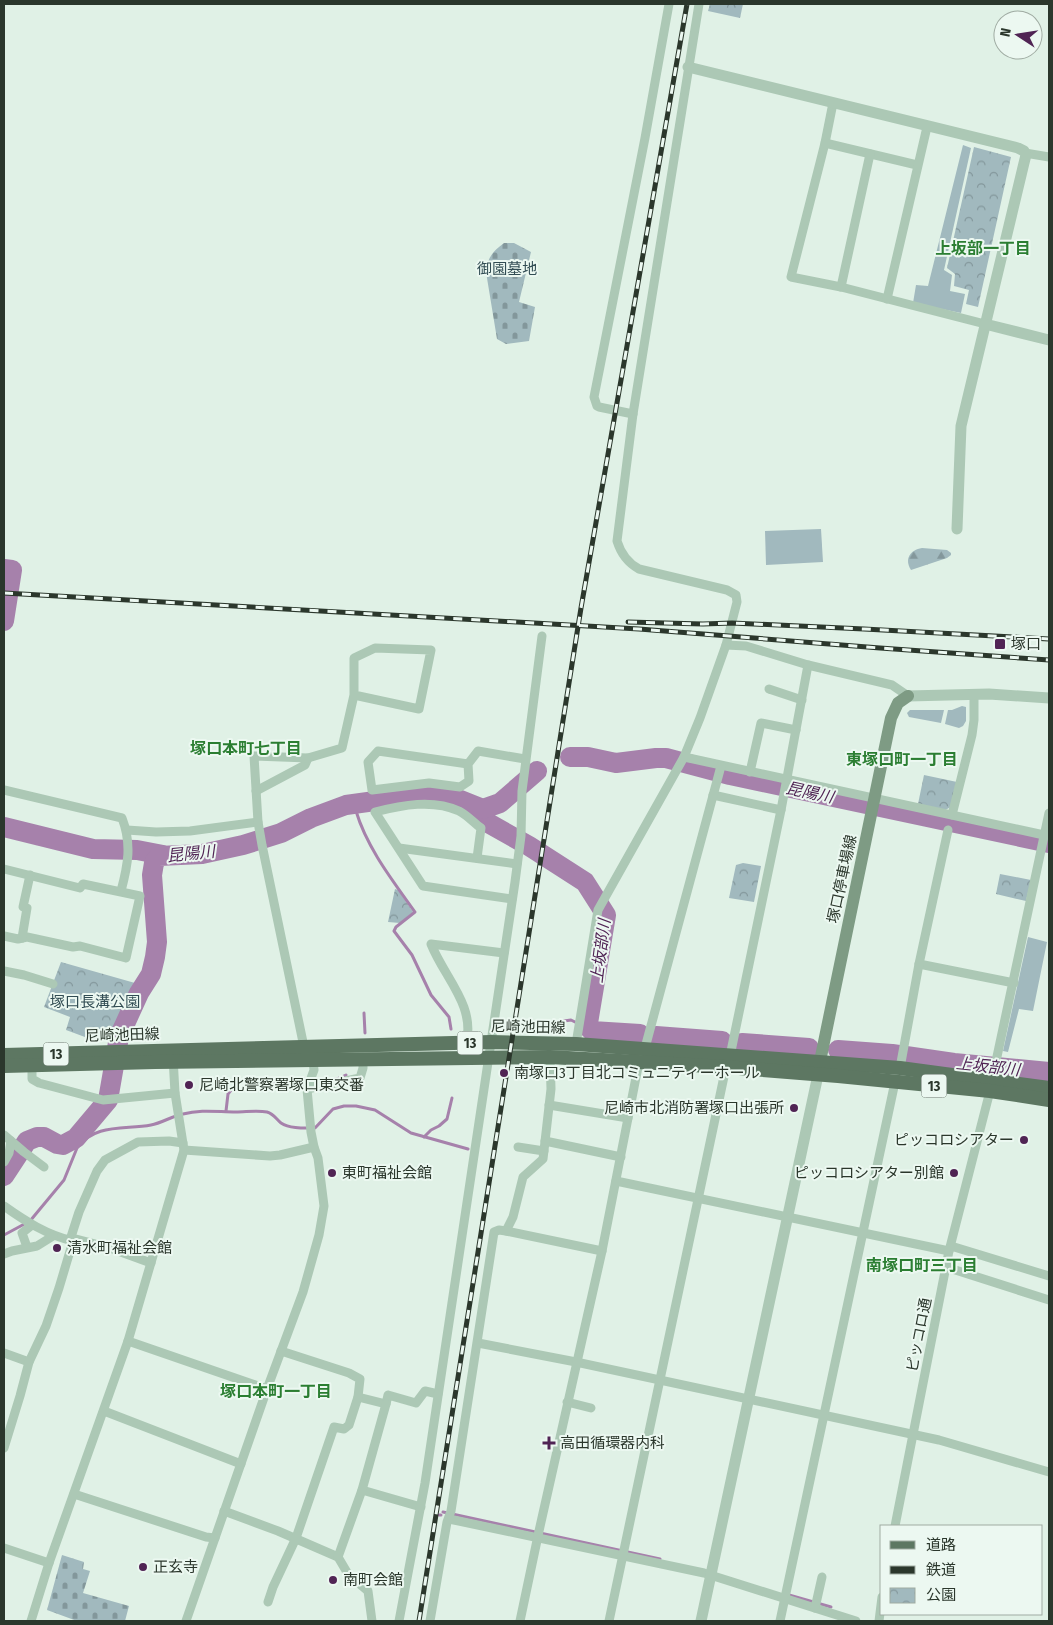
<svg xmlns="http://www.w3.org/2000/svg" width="1053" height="1625" viewBox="0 0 1053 1625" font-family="'Fira Sans Condensed','Noto Sans JP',sans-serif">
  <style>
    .green { fill: #a1b9be }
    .forest { fill: url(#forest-firs) }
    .cemetery { fill: url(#cemetery-stones) }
    .park { fill: url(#park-crowns) }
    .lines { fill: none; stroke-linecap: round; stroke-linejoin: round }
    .stream { stroke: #a681ab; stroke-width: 3 }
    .river { stroke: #a681ab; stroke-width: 20 }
    .minor { stroke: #acc8b5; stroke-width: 9 }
    .tertiary { stroke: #acc8b5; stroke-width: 11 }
    .secondary { stroke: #7e9b84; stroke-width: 12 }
    .primary { stroke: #5d7762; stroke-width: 14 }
    .rail-casing { stroke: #2b372c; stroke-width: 5 }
    .rail { stroke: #ecf8f1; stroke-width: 3; stroke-dasharray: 9; stroke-linecap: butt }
    .poi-dot { fill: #502454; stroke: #ecf8f1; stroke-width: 2 }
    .labels { text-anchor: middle; stroke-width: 4; stroke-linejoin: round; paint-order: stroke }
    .shield { fill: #ecf8f1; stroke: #657167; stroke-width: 1 }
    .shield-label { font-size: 14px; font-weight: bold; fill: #2b372c }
    .park-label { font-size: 15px; fill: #314c53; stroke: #ecf8f1 }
    .poi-label { font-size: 15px; fill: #2b372c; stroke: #ecf8f1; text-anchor: start }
    .street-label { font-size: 15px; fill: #2b372c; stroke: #ecf8f1 }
    .neighbourhood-label { font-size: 16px; font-weight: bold; fill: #2b7e32; stroke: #ecf8f1 }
    .water-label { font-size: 16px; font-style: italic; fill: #502454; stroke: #ecf8f1 }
  </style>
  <defs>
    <pattern id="forest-firs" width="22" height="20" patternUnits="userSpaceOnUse" patternTransform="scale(1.25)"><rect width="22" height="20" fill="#a1b9be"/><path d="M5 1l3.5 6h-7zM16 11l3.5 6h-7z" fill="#83979b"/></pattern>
    <pattern id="cemetery-stones" width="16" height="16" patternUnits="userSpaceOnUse" patternTransform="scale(1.25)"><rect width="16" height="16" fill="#a1b9be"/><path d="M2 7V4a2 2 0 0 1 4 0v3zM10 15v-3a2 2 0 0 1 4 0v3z" fill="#83979b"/></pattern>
    <pattern id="park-crowns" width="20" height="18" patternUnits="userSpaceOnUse" patternTransform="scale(1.25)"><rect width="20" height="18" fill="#a1b9be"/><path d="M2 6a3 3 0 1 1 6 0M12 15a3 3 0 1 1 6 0" fill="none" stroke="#83979b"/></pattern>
  </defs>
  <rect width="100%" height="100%" fill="#e0f1e6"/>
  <g class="green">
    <path d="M963,145L971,148L944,270L952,275L950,291L965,294L961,313L913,303L916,285L928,286Z"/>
    <path d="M821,529L823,562L766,565L765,531Z"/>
    <path d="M962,706L966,707V721L963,726L959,728L945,724L948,710H952Z"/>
    <path d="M910,710H944L941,723L909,717L907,713Z"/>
    <path d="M1028,937L1047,942L1033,1011L1019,1009L1008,1052L1003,1051Z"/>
  </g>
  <path class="forest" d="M922,548L947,550L951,553V555L947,558L911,570C904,559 910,550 922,548Z"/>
  <g class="cemetery">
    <path d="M504,243H514L531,252L519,302L535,307L529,341L506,344L497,339L486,272C487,258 493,251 504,243Z"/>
    <path d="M62,1555L84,1562L83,1569L90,1571L83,1593L129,1606L125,1621H77L47,1610Z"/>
  </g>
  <g class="park">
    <path d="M710,4H743L740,18L708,11Z"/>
    <path d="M974,147L1011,157L978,307L966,304L969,290L954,286L955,274L947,268Z"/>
    <path d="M924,775L957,782L951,807L945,810L918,804Z"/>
    <path d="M743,863L761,866L754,902L729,898L736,865Z"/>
    <path d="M1000,874L1031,880L1026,901L996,894Z"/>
    <path d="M395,889L398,890L413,912L400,923L388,922Z"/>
    <path d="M61,962L135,983L114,1031L112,1037L93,1040L66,1030L70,1017L44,1007Z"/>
  </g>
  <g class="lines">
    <g class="stream">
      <path d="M356,811C367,848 393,881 415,912L396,927L394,931L412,955L431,995L449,1017L451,1029"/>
      <path d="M364,1013L365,1033"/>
      <path d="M528,1026L571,1020L575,1022L588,1023"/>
      <path d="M226,1111L228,1094L231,1090C251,1087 272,1081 293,1079C311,1077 329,1085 346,1075"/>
      <path d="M424,1137L431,1130L439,1126L447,1119L452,1098"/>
      <path d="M4,1235L30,1221L64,1180L77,1148C95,1123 125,1130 151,1125C162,1123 172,1116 183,1114C201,1109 218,1112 236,1112C246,1112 257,1110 267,1112C274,1114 276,1119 281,1123C290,1129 305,1128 315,1128L333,1109L344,1106H356L375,1110L411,1133L468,1149"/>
      <path d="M443,1512L660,1559"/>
      <path d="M439,1515H441"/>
      <path d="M789,1595L831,1607"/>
    </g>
    <g class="river">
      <path d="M4,569L12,570L4,621"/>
      <path d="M570,757H588L616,763L656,758H666L730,775L1049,843"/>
      <path d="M467,804L490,824L529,846L585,882L606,915L588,1023L589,1028L592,1031L640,1034"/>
      <path d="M4,827L93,849L137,850L163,855"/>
      <path d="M656,1036L722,1041"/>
      <path d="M742,1043L809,1048"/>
      <path d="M838,1050L892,1054L954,1063L1049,1072"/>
      <path d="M4,1176L27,1141L37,1137H44L57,1144L63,1145L76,1138L108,1100L119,1037L139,993L151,974L155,957L157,942L152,875L154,863L159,856L202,854L243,845L281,833L311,818L346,805L404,797L422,793L453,797L483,809L500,803L537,771"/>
    </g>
    <g class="minor">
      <path d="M833,103L825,143L791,277L841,287L985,324"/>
      <path d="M825,143L917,165"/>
      <path d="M1025,153L1049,157"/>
      <path d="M841,287L870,154"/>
      <path d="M887,299L927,127"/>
      <path d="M633,414L599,407L597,406L594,397L645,138L669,4"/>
      <path d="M726,645L746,646L808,665L892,685L908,696"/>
      <path d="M769,689L802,700"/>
      <path d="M684,757L1044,835"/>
      <path d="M468,764L378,751L368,762L372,790L429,783L460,787L469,781L468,764L478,751L525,759"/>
      <path d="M750,772L761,723L796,730"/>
      <path d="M4,790L122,818C132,844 128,865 121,891"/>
      <path d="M256,791L305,765L308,758"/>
      <path d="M713,795L781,810"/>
      <path d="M952,815L972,735L974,720V695"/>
      <path d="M127,830L156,832L190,831L258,822"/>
      <path d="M399,848L517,864"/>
      <path d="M477,858L481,828C474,823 467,815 459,811C433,799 402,805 375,812L423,886L512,899"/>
      <path d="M4,869L80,888L83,884L140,896L126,958L80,946L73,947L27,937L18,939L4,936"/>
      <path d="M22,938L27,908L23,907L30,875"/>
      <path d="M919,964L1014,983"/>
      <path d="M4,971L24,975L53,984"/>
      <path d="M466,1043C476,1006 444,977 431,944L504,953"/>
      <path d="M576,1044L598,910L684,757L700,718L726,645L737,602L736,595L727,590L639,569C628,563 621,554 617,541L633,414L699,4"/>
      <path d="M645,1048L721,766"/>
      <path d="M730,1056L781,810L808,665"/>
      <path d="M32,1065V1079L39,1083L103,1100L175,1093"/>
      <path d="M900,1068L919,964L948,830"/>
      <path d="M992,1080L1049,813"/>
      <path d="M307,1089L360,1078L363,1068V1060"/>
      <path d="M549,1105L628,1118"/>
      <path d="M4,1135L24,1152L44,1167"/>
      <path d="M545,1141L621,1157"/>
      <path d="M518,1147L544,1151"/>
      <path d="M184,1150L270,1156L280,1155L314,1147"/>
      <path d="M4,1162L9,1153L11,1141"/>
      <path d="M616,1181L949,1251"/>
      <path d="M4,1206C25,1221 47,1235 73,1241L76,1239L107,1247L151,1263"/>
      <path d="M506,1231L513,1217L523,1177L543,1159L551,1089L550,1057"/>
      <path d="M70,1240L79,1212L97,1171L105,1160L138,1142L169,1141L183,1143"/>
      <path d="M951,1246L1049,1276"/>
      <path d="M27,1247L22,1233L32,1225"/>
      <path d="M4,1254L12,1251L37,1246L53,1236"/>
      <path d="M946,1267L1049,1300"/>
      <path d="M128,1341L267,1389"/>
      <path d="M478,1343L576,1362L939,1440L1049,1472"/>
      <path d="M4,1353L29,1362"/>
      <path d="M358,1397L386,1404L388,1395L416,1403L425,1391L438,1394"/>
      <path d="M567,1402L591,1408"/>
      <path d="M104,1411L241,1464"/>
      <path d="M4,1448L20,1396L29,1362L46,1326L59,1288L73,1241"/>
      <path d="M362,1490L421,1507"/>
      <path d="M74,1494L206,1537L215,1538"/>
      <path d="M224,1511L278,1531L338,1557L348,1574L368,1591L372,1621"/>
      <path d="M449,1519L704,1573L856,1621"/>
      <path d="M895,1526L949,1251L990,1091"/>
      <path d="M4,1548L49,1563"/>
      <path d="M338,1557L362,1490L386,1404"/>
      <path d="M268,1602L273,1587L296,1538L334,1427L344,1429L349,1425L358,1397L360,1379L349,1373L281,1351"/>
      <path d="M815,1608L822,1577"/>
      <path d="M31,1621L49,1563L128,1341L184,1150L175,1093L173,1057"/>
      <path d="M186,1621L267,1389L303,1292L319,1235L324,1206L318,1158L314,1147L311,1132L307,1089L314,1070L313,1060L304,1047L262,845L258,822L254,756L308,758L342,748L354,695V658L375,648L431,650L419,709L354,695"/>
      <path d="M399,1621L425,1483L515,882L521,836L522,791L542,636"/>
      <path d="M430,1621L447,1522L451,1511L494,1232L499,1230L506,1231L602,1251"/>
      <path d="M520,1621L539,1531L602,1251L639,1062"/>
      <path d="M609,1621L726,1067"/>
      <path d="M780,1621L895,1082"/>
      <path d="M879,1621L882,1597"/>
    </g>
    <g class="tertiary">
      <path d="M688,67L1018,148L1024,151L1026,155L1024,163L961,426L957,529"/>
      <path d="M985,324L1049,340"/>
      <path d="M908,696L989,694L1049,698"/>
      <path d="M701,1621L818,1075"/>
    </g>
    <path class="secondary" d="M818,1071L891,718L898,703L908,696"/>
    <g class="primary">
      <path d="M4,1055L491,1042L576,1044L900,1068L1049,1088"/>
      <path d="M4,1066L155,1062L550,1057L726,1067L838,1076L990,1091L1049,1100"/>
    </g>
    <g class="rail-casing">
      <g id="rail">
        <path d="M4,593L639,629L880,648L1049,660"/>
        <path d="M628,622L703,624L732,623L864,629L1049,639"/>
        <path d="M419,1621L581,608L687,4"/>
      </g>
    </g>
    <use href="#rail" class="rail"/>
  </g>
  <g class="poi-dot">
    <rect x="994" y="638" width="12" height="12" rx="2.5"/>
    <circle cx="504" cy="1073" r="5"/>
    <circle cx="189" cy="1085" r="5"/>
    <circle cx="794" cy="1108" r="5"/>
    <circle cx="1024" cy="1140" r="5"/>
    <circle cx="332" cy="1173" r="5"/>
    <circle cx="954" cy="1173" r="5"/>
    <circle cx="57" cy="1248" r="5"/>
    <path d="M546.5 1435.5h5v5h5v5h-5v5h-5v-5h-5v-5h5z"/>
    <circle cx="143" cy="1567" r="5"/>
    <circle cx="333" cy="1580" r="5"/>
  </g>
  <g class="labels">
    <g class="shield">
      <rect x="457.5" y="1031.5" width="25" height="23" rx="4"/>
      <rect x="43.5" y="1042.5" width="25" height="23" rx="4"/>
      <rect x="921.5" y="1074.5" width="25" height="23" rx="4"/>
    </g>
    <g class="shield-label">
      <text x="470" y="1048">13</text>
      <text x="56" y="1059">13</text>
      <text x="934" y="1091">13</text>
    </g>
    <g class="park-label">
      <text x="507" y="274">御園墓地</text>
      <text x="95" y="1007">塚口長溝公園</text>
    </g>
    <g class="poi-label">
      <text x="1011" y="649">塚口</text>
      <text x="514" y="1078">南塚口3丁目北コミュニティーホール</text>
      <text x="199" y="1090">尼崎北警察署塚口東交番</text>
      <text x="784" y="1113" text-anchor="end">尼崎市北消防署塚口出張所</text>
      <text x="1014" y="1145" text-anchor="end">ピッコロシアター</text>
      <text x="342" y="1178">東町福祉会館</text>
      <text x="944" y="1178" text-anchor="end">ピッコロシアター別館</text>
      <text x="67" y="1253">清水町福祉会館</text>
      <text x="560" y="1448">高田循環器内科</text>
      <text x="153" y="1572">正玄寺</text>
      <text x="343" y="1585">南町会館</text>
    </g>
    <g class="street-label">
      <text transform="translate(842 879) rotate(-78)" y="5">塚口停車場線</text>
      <text transform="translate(528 1027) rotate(1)" y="5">尼崎池田線</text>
      <text transform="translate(122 1035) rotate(-2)" y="5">尼崎池田線</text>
      <text transform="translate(919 1335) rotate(-79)" y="5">ピッコロ通</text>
    </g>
    <g class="neighbourhood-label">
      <text x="983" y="254">上坂部一丁目</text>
      <text x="246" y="754">塚口本町七丁目</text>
      <text x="902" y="765">東塚口町一丁目</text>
      <text x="922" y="1271">南塚口町三丁目</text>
      <text x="276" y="1397">塚口本町一丁目</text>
    </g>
    <g class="water-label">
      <text transform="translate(810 792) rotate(12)" y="6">昆陽川</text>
      <text transform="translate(191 853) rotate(-6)" y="6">昆陽川</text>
      <text transform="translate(600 951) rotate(-83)" y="6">上坂部川</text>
      <text transform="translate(988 1066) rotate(6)" y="6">上坂部川</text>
    </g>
  </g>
  <rect width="1053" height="1625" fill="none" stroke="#2b372c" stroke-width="10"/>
  <rect x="880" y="1525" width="162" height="90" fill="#ecf8f1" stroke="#9faba2"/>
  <rect x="890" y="1541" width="25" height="8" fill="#5d7762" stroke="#9faba2"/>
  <text x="926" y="1550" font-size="15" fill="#2b372c">道路</text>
  <rect x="890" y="1566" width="25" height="8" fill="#2b372c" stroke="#9faba2"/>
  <text x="926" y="1575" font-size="15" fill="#2b372c">鉄道</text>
  <rect x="890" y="1588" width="25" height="15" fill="url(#park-crowns)" stroke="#9faba2"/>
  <text x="926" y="1600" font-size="15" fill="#2b372c">公園</text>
  <g transform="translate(1018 35) rotate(282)"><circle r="24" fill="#ecf8f1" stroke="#9faba2"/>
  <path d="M0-4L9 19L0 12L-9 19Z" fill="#502454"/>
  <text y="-8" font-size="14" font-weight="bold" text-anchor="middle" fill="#2b372c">N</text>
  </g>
</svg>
